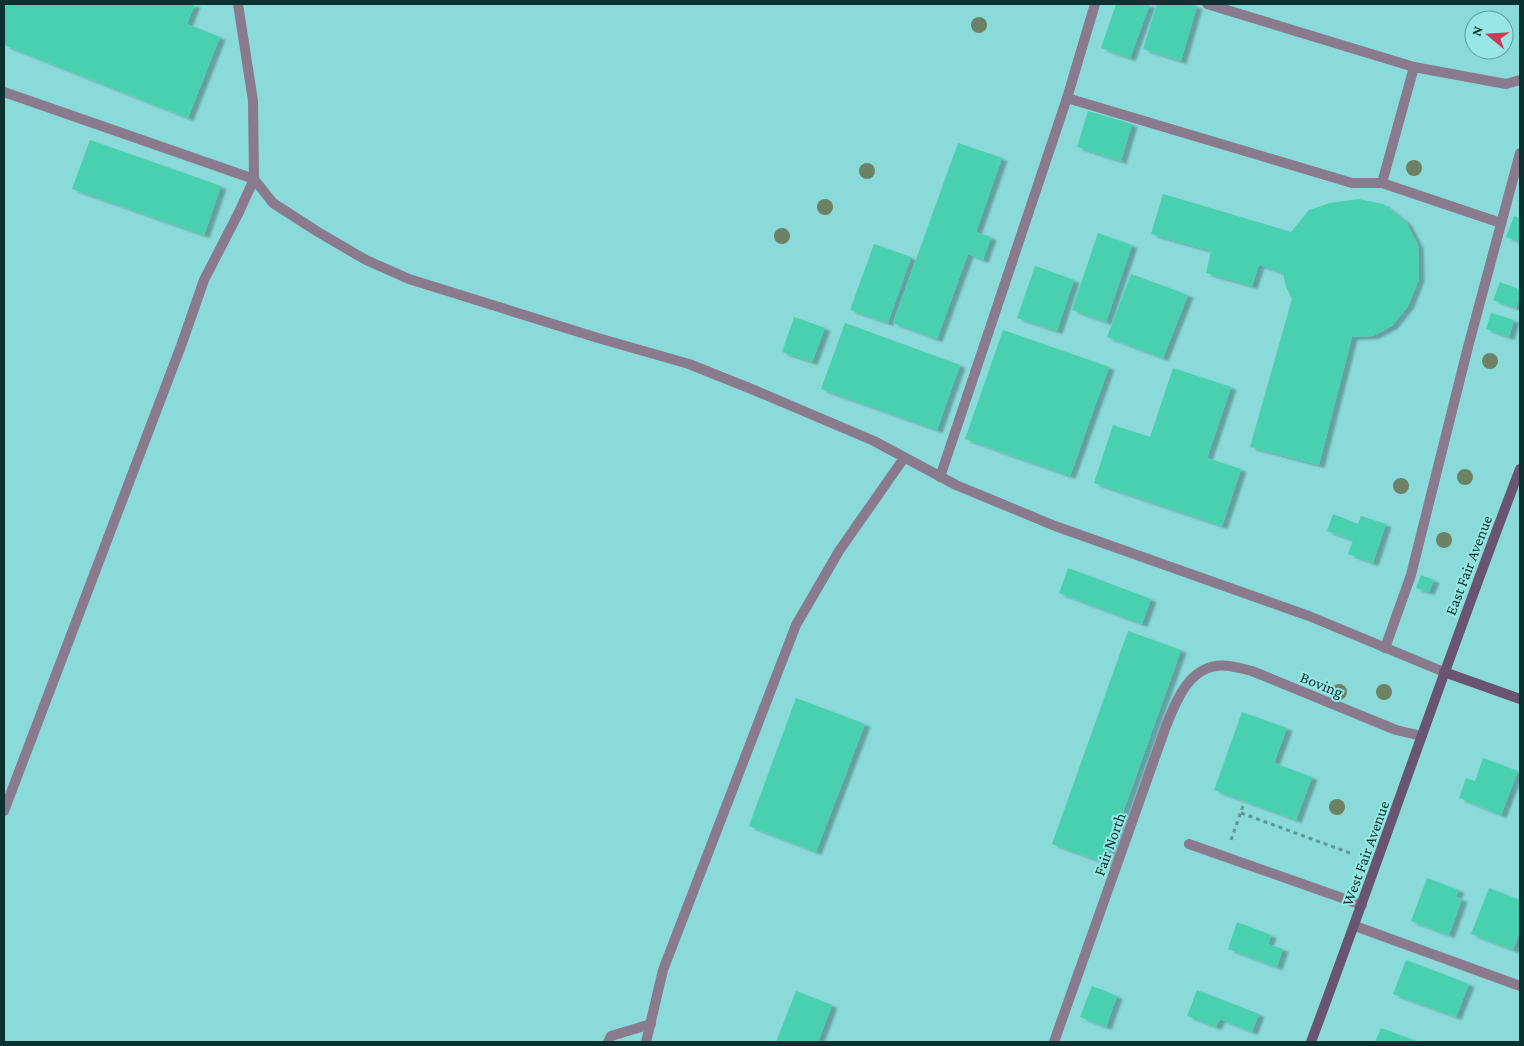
<svg xmlns="http://www.w3.org/2000/svg" width="1524" height="1046" viewBox="0 0 1524 1046" font-family="'Crimson Pro',serif">
  <style>
    .building { fill: #4ad0b1; filter: url(#shadow) }
    .lines { fill: none; stroke-linecap: round; stroke-linejoin: round }
    .path { stroke: #599998; stroke-width: 3; stroke-dasharray: 4 4; stroke-linecap: butt }
    .lane { stroke: #897a8f; stroke-width: 10 }
    .secondary { stroke: #695573; stroke-width: 10 }
    .tree { fill: #6d8165 }
    .labels { text-anchor: middle; stroke-width: 4; stroke-linejoin: round; paint-order: stroke }
    .street-label { font-size: 16px; fill: #0d3030; stroke: #96e7e6 }
  </style>
  <defs>
    <filter id="shadow"><feDropShadow dx="5.5" dy="3" stdDeviation="1" flood-color="#0004"/></filter>
  </defs>
  <rect width="100%" height="100%" fill="#89dad9"/>
  <g class="building">
    <path d="M4,4H195L187,24L220,37L188,118L4,45Z"/>
    <path d="M1116,4H1150L1130,58L1101,48Z"/>
    <path d="M1157,4H1189L1197,6L1181,61L1143,49Z"/>
    <path d="M1088,111L1132,124L1121,161L1077,147Z"/>
    <path d="M90,140L221,186L204,235L72,189Z"/>
    <path d="M958,143L1002,158L976,232L991,237L983,260L968,254L937,339L893,323Z"/>
    <path d="M1163,194L1291,232L1309,210L1330,203L1358,199L1383,204L1406,222L1418,245L1419,279L1408,306L1392,326L1373,336L1352,337L1319,465L1250,447L1292,299L1286,287L1283,273L1259,265L1252,286L1206,273L1211,251L1151,234Z"/>
    <path d="M1514,216L1520,218V242L1506,237Z"/>
    <path d="M1098,233L1132,245L1106,322L1072,310Z"/>
    <path d="M874,244L911,257L888,323L850,310Z"/>
    <path d="M1035,266L1074,280L1057,331L1017,318Z"/>
    <path d="M1131,274L1188,295L1163,358L1107,337Z"/>
    <path d="M1500,282L1520,290V297L1516,308L1493,300Z"/>
    <path d="M1491,313L1514,320L1509,337L1486,329Z"/>
    <path d="M794,317L825,328L812,362L782,352Z"/>
    <path d="M845,323L960,365L937,430L821,389Z"/>
    <path d="M1003,330L1109,367L1070,476L965,439Z"/>
    <path d="M1173,368L1231,387L1207,458L1241,469L1222,526L1094,483L1113,425L1150,437Z"/>
    <path d="M1333,514L1358,524L1361,516L1386,524L1373,563L1348,554L1353,540L1327,531Z"/>
    <path d="M1068,568L1151,599L1142,624L1059,593Z"/>
    <path d="M1421,575L1434,580L1429,592L1416,588Z"/>
    <path d="M1128,631L1181,650L1105,863L1052,844Z"/>
    <path d="M796,698L865,724L816,852L749,826Z"/>
    <path d="M1242,712L1287,728L1274,763L1312,777L1296,820L1214,790Z"/>
    <path d="M1483,758L1518,771L1501,815L1459,798L1466,778L1475,781Z"/>
    <path d="M1427,878L1459,890L1456,897L1462,899L1449,935L1411,921Z"/>
    <path d="M1489,888L1520,900V930L1513,950L1471,934Z"/>
    <path d="M1237,922L1271,935L1268,944L1283,949L1277,967L1228,949Z"/>
    <path d="M1406,960L1469,984L1456,1017L1393,994Z"/>
    <path d="M1092,986L1117,996L1106,1027L1080,1017Z"/>
    <path d="M1197,990L1259,1014L1252,1032L1220,1019L1216,1027L1187,1016Z"/>
    <path d="M796,991L832,1005L818,1042H776Z"/>
    <path d="M1381,1028L1419,1042H1375Z"/>
  </g>
  <g class="lines">
    <g class="path">
      <path d="M1241,813L1350,853"/>
      <path d="M1231,840L1244,803"/>
    </g>
    <g class="lane">
      <path d="M1414,67L1506,84L1520,80"/>
      <path d="M4,92L254,179L273,203L318,232L366,260L409,279L598,338L689,364L754,390L874,441L956,485L1055,526L1309,616L1444,672"/>
      <path d="M1067,98L1352,183H1382L1414,67L1207,4"/>
      <path d="M1382,183L1501,223"/>
      <path d="M940,477L1067,98L1095,4"/>
      <path d="M1385,648L1411,575L1468,347L1520,153"/>
      <path d="M4,811L181,346L204,280L239,212L254,179L253,101L238,4"/>
      <path d="M1189,844L1362,905"/>
      <path d="M1355,926L1520,986"/>
      <path d="M608,1042L611,1036L651,1024"/>
      <path d="M646,1042L663,970L796,625L839,551L904,458"/>
      <path d="M1054,1042L1165,729C1176,701 1190,661 1229,666C1236,667 1244,669 1252,671L1396,730L1422,736"/>
    </g>
    <g class="secondary">
      <path d="M1444,672L1520,699"/>
      <path d="M1311,1042C1382,852 1447,659 1520,469"/>
    </g>
  </g>
  <g class="tree">
    <circle cx="979" cy="25" r="8"/>
    <circle cx="1414" cy="168" r="8"/>
    <circle cx="867" cy="171" r="8"/>
    <circle cx="825" cy="207" r="8"/>
    <circle cx="782" cy="236" r="8"/>
    <circle cx="1490" cy="361" r="8"/>
    <circle cx="1465" cy="477" r="8"/>
    <circle cx="1401" cy="486" r="8"/>
    <circle cx="1444" cy="540" r="8"/>
    <circle cx="1339" cy="692" r="8"/>
    <circle cx="1384" cy="692" r="8"/>
    <circle cx="1337" cy="807" r="8"/>
  </g>
  <g class="labels">
    <g class="street-label">
      <text transform="translate(1468 565) rotate(-69)" y="6">East Fair Avenue</text>
      <text transform="translate(1322 684) rotate(22)" y="6">Boving</text>
      <text transform="translate(1109 844) rotate(-70)" y="6">Fair North</text>
      <text transform="translate(1365 853) rotate(-70)" y="6">West Fair Avenue</text>
    </g>
  </g>
  <rect width="1524" height="1046" fill="none" stroke="#0d3030" stroke-width="10"/>
  <g transform="translate(1489 35) rotate(288)"><circle r="24" fill="#96e7e6" stroke="#5f9e9d"/>
  <path d="M0-4L9 19L0 12L-9 19Z" fill="#cb3b55"/>
  <text y="-8" font-size="14" font-weight="bold" text-anchor="middle" fill="#0d3030">N</text>
  </g>
</svg>
